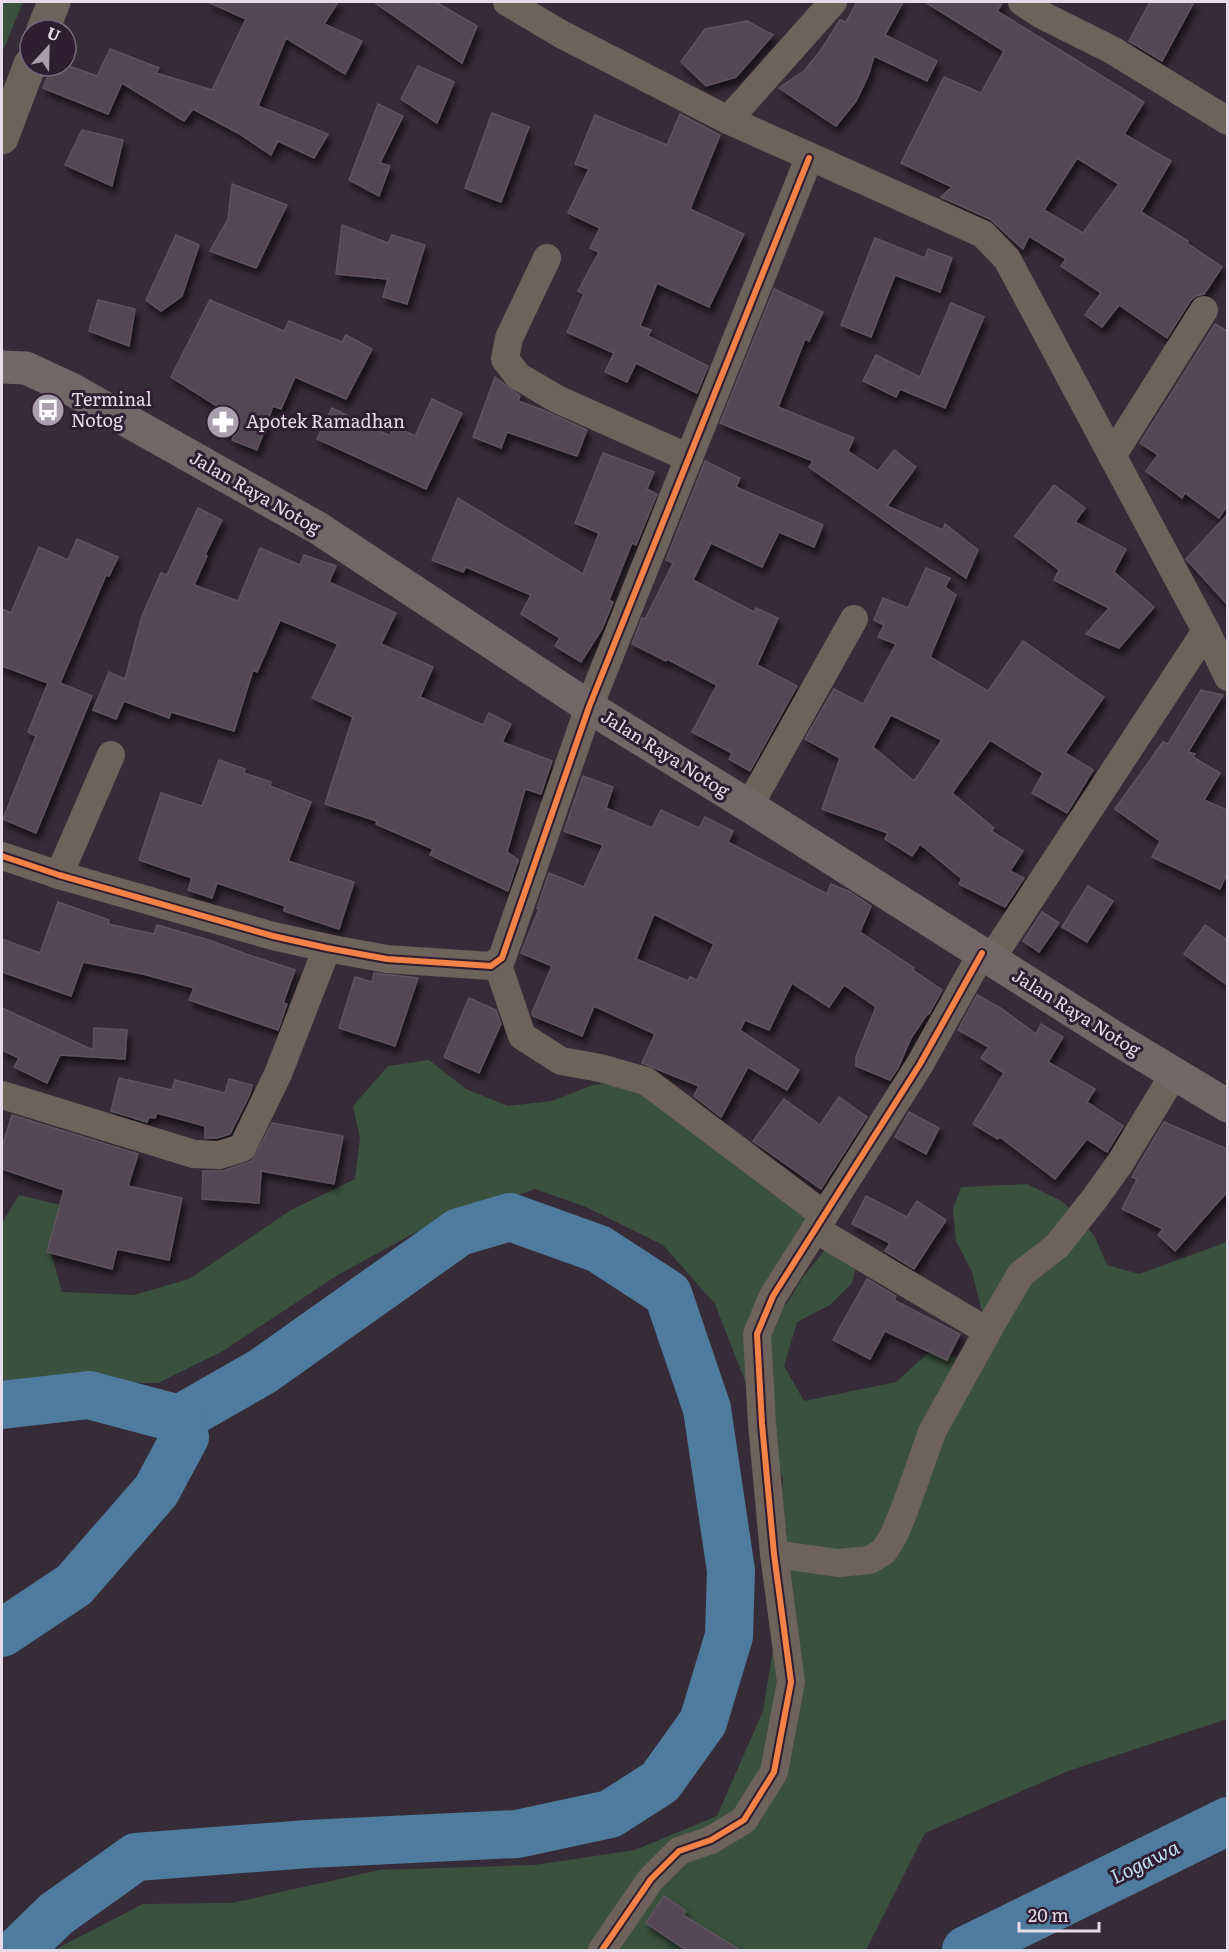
<svg xmlns="http://www.w3.org/2000/svg" width="1229" height="1952" viewBox="0 0 1229 1952" font-family="Literata,serif">
  <style>
    .green { fill: #3a513f }
    .lines { fill: none; stroke-linecap: round; stroke-linejoin: round }
    .river { stroke: #4f7c9e; stroke-width: 48 }
    .building { fill: #524652; stroke: #5d545d; stroke-width: 1.5; fill-rule: evenodd; filter: url(#shadow) }
    .minor { stroke: #6e625d; stroke-width: 28 }
    .tertiary { stroke: #6e625d; stroke-width: 33 }
    .trunk { stroke: #726667; stroke-width: 33 }
    .cycleway-casing { stroke: #2f1d31; stroke-width: 10 }
    .cycleway { stroke: #f48246; stroke-width: 6 }
    .labels { text-anchor: middle; stroke-width: 6; stroke-linejoin: round; paint-order: stroke }
    .poi-label { font-size: 18px; fill: #e7dbe9; stroke: #2f1d31; text-anchor: start }
    .street-label { font-size: 18px; fill: #e7dbe9; stroke: #2f1d31 }
    .water-label { font-size: 20px; font-style: italic; fill: #c1def4; stroke: #2f1d31 }
  </style>
  <defs>
    <filter id="shadow"><feDropShadow dx="3.5" dy="6" stdDeviation="3" flood-color="#0009"/></filter>
  </defs>
  <rect width="100%" height="100%" fill="#362c37"/>
  <g class="green">
    <path d="M2,2H23L2,53Z"/>
    <path d="M429,1060L466,1089L508,1106L552,1101L593,1085L646,1081L824,1215L774,1297L786,1305L803,1277L839,1233L861,1246L852,1283L830,1305L797,1322L784,1366L804,1401L896,1382L928,1353L979,1360L984,1319L972,1272L956,1241L953,1209L961,1187L1027,1184L1063,1202L1094,1235L1107,1265L1139,1274L1227,1242V1719L1068,1771L925,1833L866,1950H54L143,1904L232,1903L380,1870L535,1865L635,1850L717,1816L763,1711L778,1618L783,1478L715,1304L663,1245L586,1207L535,1189L418,1231L336,1276L223,1351L158,1383L87,1382L2,1392V1223L19,1195L60,1205L49,1245L62,1292L134,1295L189,1279L291,1210L355,1179L360,1138L353,1106L388,1066Z"/>
  </g>
  <g class="lines">
    <g class="river">
      <path d="M2,1405L89,1395L179,1419L263,1371L459,1232L510,1217L599,1249L668,1294L707,1409L731,1571L729,1636L703,1722L660,1782L610,1814L517,1834L308,1844L136,1857L56,1914L19,1950"/>
      <path d="M2,1633L74,1585L156,1491L185,1437L179,1419"/>
      <path d="M966,1950L1228,1821"/>
    </g>
  </g>
  <g class="building">
    <path d="M208,2H338L324,24L362,41L345,74L286,38L258,106L328,134L314,158L278,141L271,155L238,133L193,109L184,121L122,83L108,114L43,88L52,66H69L97,76L110,49L159,68L156,73L212,90L246,19Z"/>
    <path d="M374,2H436L477,26L462,63Z"/>
    <path d="M857,2H903L885,35L937,61L927,81L874,56L868,76L856,101L836,126L779,88L804,71L821,50L840,20L846,22Z"/>
    <path d="M925,2H1003L997,11L1144,102L1124,134L1171,161L1141,212L1188,241L1187,243L1222,267L1204,294L1196,296L1190,301L1167,338L1119,305L1102,327L1085,315L1101,293L1061,266L1066,259L1029,236L1023,249L990,219L941,197L952,187L901,163L944,77L981,93L1004,51ZM1077,158L1119,184L1083,233L1044,210Z"/>
    <path d="M1150,2H1194L1162,61L1129,41Z"/>
    <path d="M747,21L773,35L736,77L706,86L681,62L705,29Z"/>
    <path d="M418,66L454,82L437,123L401,99Z"/>
    <path d="M378,104L403,116L380,163L390,166L379,196L349,180Z"/>
    <path d="M492,113L529,127L501,202L465,188Z"/>
    <path d="M680,114L720,135L690,209L744,234L709,307L657,283L640,326L651,330L648,336L708,366L697,393L636,363L627,382L605,372L614,353L567,332L584,294L578,291L599,252L590,248L600,228L568,213L589,169L575,164L595,115L667,145Z"/>
    <path d="M82,130L123,140L112,186L65,165Z"/>
    <path d="M232,184L287,205L256,268L210,251L228,219Z"/>
    <path d="M342,225L388,243L392,235L425,245L407,304L383,297L388,279L336,274Z"/>
    <path d="M176,235L199,245L182,296L161,311L146,300Z"/>
    <path d="M875,238L925,258L928,249L952,258L940,292L895,275L871,337L841,325Z"/>
    <path d="M774,289L823,312L809,341L805,339L778,407L854,438L848,451L878,471L894,450L916,467L887,506L943,530L945,524L978,550L966,578L809,467L813,461L720,423Z"/>
    <path d="M98,300L135,309L129,346L89,331Z"/>
    <path d="M210,300L284,331L289,321L342,342L346,335L372,349L346,399L295,377L281,409L273,406L257,450L232,440L234,435L209,426L217,406L171,377Z"/>
    <path d="M951,303L984,317L945,408L900,389L896,397L863,381L876,355L920,377Z"/>
    <path d="M1215,324L1227,331V506L1219,518L1185,493L1182,498L1146,471L1158,455L1140,443Z"/>
    <path d="M495,377L520,396L518,401L543,410L587,430L577,456L507,432L501,448L473,437Z"/>
    <path d="M432,399L462,413L426,489L317,439L332,408L390,436L394,426L415,436Z"/>
    <path d="M603,453L654,472L647,489L657,494L636,545L632,543L609,600L613,602L602,629L581,662L555,646L560,638L521,614L531,595L466,567L463,572L432,560L458,498L583,574L599,533L575,523Z"/>
    <path d="M705,461L740,478L736,487L823,525L814,547L779,532L762,567L711,543L693,580L754,612L756,608L778,618L757,665L797,686L750,771L729,759L732,753L692,732L717,685L667,659L666,661L632,644L642,618L645,619L673,563L666,560Z"/>
    <path d="M1054,485L1085,508L1075,522L1126,549L1114,572L1154,607L1119,648L1086,634L1109,608L1054,580L1059,570L1015,536Z"/>
    <path d="M198,508L222,520L205,555L207,556L194,585L238,601L260,548L300,565L304,555L336,566L329,582L396,613L381,644L433,667L420,697L483,725L489,713L511,724L502,742L552,761L541,794L525,789L507,852L518,860L508,891L430,855L433,849L376,824L377,821L325,804L353,717L312,698L338,644L280,620L257,672L253,670L234,731L171,712L169,718L124,701L116,719L93,710L109,672L125,679L142,616L161,573L167,575Z"/>
    <path d="M1227,515V604L1186,559Z"/>
    <path d="M77,539L118,557L109,576L106,575L60,683L92,696L36,833L3,819L36,736L28,732L48,683L2,666V609L11,613L39,547L68,560Z"/>
    <path d="M926,568L950,578L945,587L956,595L930,657L988,691L1023,641L1104,697L1065,753L1093,770L1067,813L1032,793L1043,773L990,740L952,793L994,828L991,831L1023,851L1010,871L1024,878L1005,907L959,884L962,879L920,844L912,856L885,839L888,833L822,809L840,758L805,739L834,689L863,704L896,644L878,637L884,625L874,620L883,598L908,608ZM891,715L942,740L914,781L873,747Z"/>
    <path d="M1201,690L1223,695L1188,752L1195,754L1193,757L1220,773L1204,800L1227,810V873L1220,889L1152,857L1160,841L1115,809L1163,742L1168,744Z"/>
    <path d="M219,760L245,769L244,773L271,782L270,786L311,802L288,861L354,882L339,929L284,911L285,906L217,883L212,898L188,890L192,878L139,860L161,793L202,806Z"/>
    <path d="M583,776L613,787L606,808L652,828L661,810L699,828L705,817L733,831L728,842L827,894L831,884L850,892L871,906L860,932L914,968L913,970L942,990L929,1014L928,1013L911,1038L898,1068L890,1080L856,1066V1057L876,1007L844,985L829,1007L792,983L769,1030L745,1020L740,1030L799,1070L787,1090L748,1067L721,1117L694,1096L699,1086L642,1063L655,1034L594,1006L582,1036L533,1016L532,1013L552,966L521,953L539,909L537,908L549,873L584,887L603,845L564,831ZM654,914L714,944L697,980L690,977L688,981L636,959Z"/>
    <path d="M1088,886L1113,901L1087,942L1062,927Z"/>
    <path d="M58,902L109,920L108,924L154,934L157,925L212,941L243,953L295,970L283,1003L287,1004L278,1030L189,1000L194,988L143,974L83,962L71,996L2,972V939L40,953Z"/>
    <path d="M1042,912L1059,923L1039,952L1023,941Z"/>
    <path d="M1205,925L1227,940V985L1184,954Z"/>
    <path d="M374,973L418,978L395,1046L339,1028L355,977L372,982Z"/>
    <path d="M977,995L1002,1009L1036,1034L1041,1024L1063,1037L1048,1062L1095,1089L1087,1102L1123,1126L1107,1152L1087,1139L1055,1179L1000,1137L998,1139L973,1124L1004,1073L981,1058L989,1047L958,1030Z"/>
    <path d="M469,998L496,1010L501,1024L479,1073L444,1057Z"/>
    <path d="M2,1008L93,1050L94,1028L127,1030L125,1059L60,1055L47,1083L14,1067L19,1058L2,1050Z"/>
    <path d="M119,1078L172,1090L175,1080L225,1093L229,1079L252,1085L250,1094L230,1134L217,1138H205V1126L157,1113L155,1118L149,1117L147,1122L111,1111Z"/>
    <path d="M839,1097L867,1117L821,1189L753,1141L784,1099L820,1125Z"/>
    <path d="M909,1112L939,1128L926,1154L895,1137Z"/>
    <path d="M12,1115L138,1154L128,1186L182,1198L169,1260L117,1249L112,1269L47,1252L64,1190L2,1169V1147Z"/>
    <path d="M1164,1122L1227,1149V1192L1175,1251L1158,1235L1163,1229L1122,1209L1137,1179L1132,1177L1135,1171Z"/>
    <path d="M272,1123L343,1136L334,1184L261,1171L259,1203L202,1199L203,1171H223L252,1161Z"/>
    <path d="M866,1196L907,1217L917,1201L946,1220L914,1269L885,1251L890,1243L852,1224Z"/>
    <path d="M867,1279L896,1296L894,1300L960,1334L947,1360L885,1331L870,1359L833,1340Z"/>
    <path d="M664,1896L686,1911L683,1915L740,1950H686L646,1923Z"/>
  </g>
  <g class="lines">
    <g class="minor">
      <path d="M507,2L561,34L728,120L983,234L1007,259L1206,631L1228,677"/>
      <path d="M1022,2L1042,15L1112,50L1228,121"/>
      <path d="M728,120L833,2"/>
      <path d="M547,258L509,338L505,359L518,376L557,399L689,458"/>
      <path d="M1112,456L1204,310"/>
      <path d="M749,806L854,619"/>
      <path d="M2,856L59,875L273,936L327,948L387,959L491,966L502,958L589,707L809,158"/>
      <path d="M59,875L111,755"/>
      <path d="M991,959L1206,631"/>
      <path d="M497,962L522,1036L561,1061L600,1068L646,1081L824,1215"/>
      <path d="M2,1095L194,1154L219,1155L242,1148L278,1074L327,948"/>
      <path d="M815,1229L987,1331"/>
      <path d="M774,1554L838,1563L870,1560L884,1551L894,1535L904,1511L932,1432L995,1318L1021,1274L1057,1246L1095,1198L1120,1163L1174,1074"/>
      <path d="M602,1950L651,1879L679,1851L711,1840L744,1820L774,1772L791,1682L774,1554L762,1424L757,1334L773,1296L920,1064L982,953"/>
    </g>
    <g class="tertiary">
      <path d="M43,30L54,2"/>
      <path d="M2,138L30,64"/>
    </g>
    <path class="trunk" d="M2,367L26,368L71,389L318,528L589,707L749,806L1120,1041L1228,1106"/>
    <g class="cycleway-casing">
      <g id="cycleway">
        <path d="M2,856L59,875L273,936L327,948L387,959L491,966L502,958L589,707L809,158"/>
        <path d="M602,1950L651,1879L679,1851L711,1840L744,1820L774,1772L791,1682L774,1554L762,1424L757,1334L773,1296L920,1064L982,953"/>
      </g>
    </g>
    <use href="#cycleway" class="cycleway"/>
  </g>
  <defs>
    <g id="bus-disc" transform="scale(1.725)"><circle r="9.5" fill="#a99eab" stroke="#2f1d31"/><path d="M-5-6H5V4H4V6H2V4H-2V6H-4V4H-5ZM-3.5-4V0h7V-4ZM-3.5 1.2v1.5H-2V1.2ZM2 1.2v1.5H3.5V1.2Z" fill="#fff"/></g>
    <g id="pharmacy-disc" transform="scale(1.725)"><circle r="9.5" fill="#a99eab" stroke="#2f1d31"/><path d="M-2-6h4v4h4v4h-4v4h-4v-4h-4v-4h4Z" fill="#fff"/></g>
  </defs>
  <g fill-rule="evenodd">
    <use href="#bus-disc" x="48" y="410"/>
    <use href="#pharmacy-disc" x="223" y="422"/>
  </g>
  <g class="labels">
    <g class="poi-label">
      <text x="71" y="406">Terminal<tspan x="71" dy="21">Notog</tspan></text>
      <text x="246" y="428">Apotek Ramadhan</text>
    </g>
    <g class="street-label">
      <text transform="translate(255 493) rotate(30)" y="6">Jalan Raya Notog</text>
      <text transform="translate(665 754) rotate(32)" y="6">Jalan Raya Notog</text>
      <text transform="translate(1076 1013) rotate(32)" y="6">Jalan Raya Notog</text>
    </g>
    <g class="water-label">
      <text transform="translate(1145 1862) rotate(-26)" y="7">Logawa</text>
    </g>
  </g>
  <rect width="1229" height="1952" fill="none" stroke="#e7dbe9" stroke-width="6"/>
  <g transform="translate(48 48) rotate(22)"><circle r="28" fill="#2f1d31" stroke="#79697b" stroke-width="1.5"/>
  <path d="M0-4.5L10 22L0 15L-10 22Z" fill="#a99eab"/>
  <text y="-9" font-size="16" font-weight="bold" text-anchor="middle" fill="#e7dbe9">U</text>
  </g>
  <path d="M1019 1922v9h80v-9" fill="none" stroke="#e7dbe9" stroke-width="3"/>
  <text x="1028" y="1922" font-size="18" fill="#e7dbe9" stroke="#2f1d31" stroke-width="4.5" paint-order="stroke">20 m</text>
</svg>
